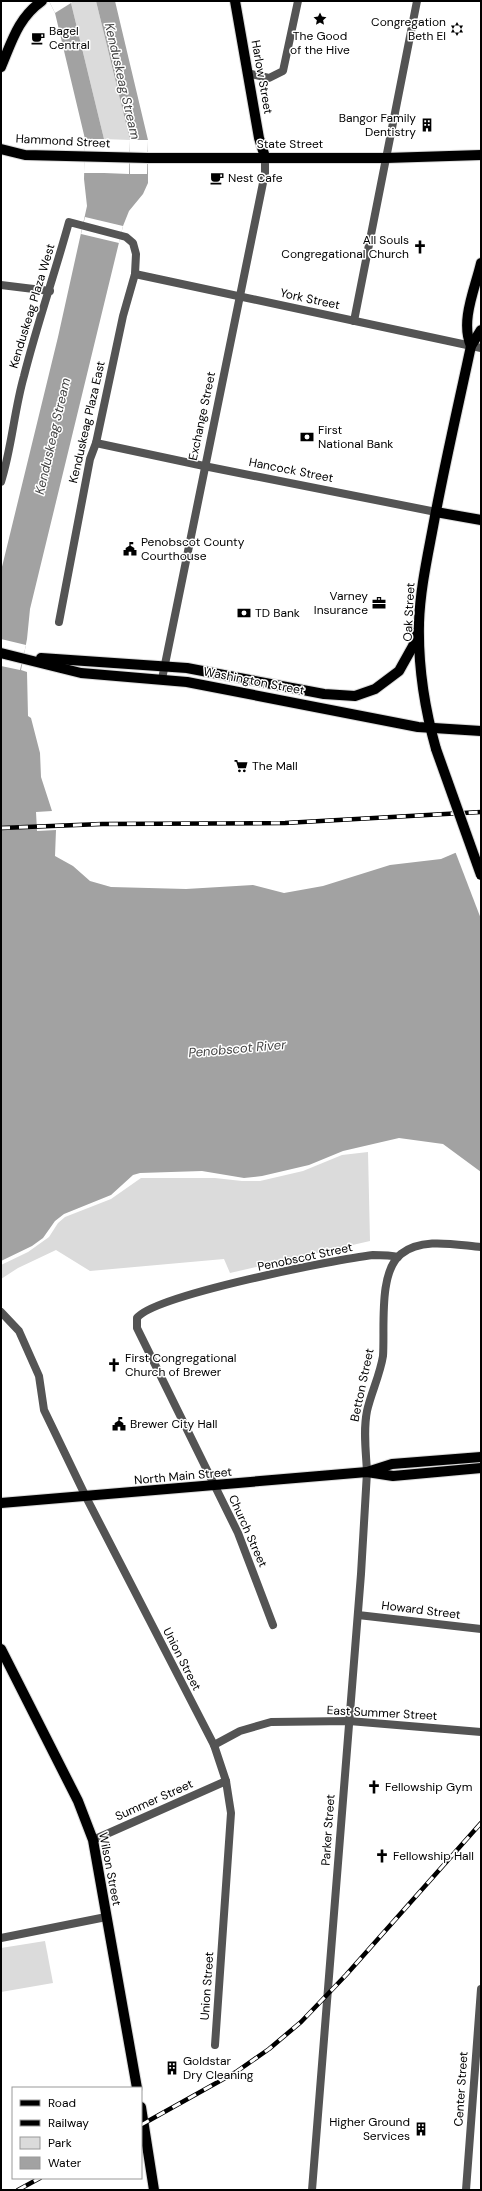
<svg xmlns="http://www.w3.org/2000/svg" width="482" height="2191" viewBox="0 0 482 2191" font-family="'DM Sans',sans-serif">
  <style>
    .green { fill: #dbdbdb }
    .water { fill: #a2a2a2 }
    .pier { fill: #fff }
    .lines { fill: none; stroke-linecap: round; stroke-linejoin: round }
    .primary-casing { stroke: #dbdbdb; stroke-width: 12 }
    .minor { stroke: #545454; stroke-width: 8 }
    .tertiary { stroke: #545454; stroke-width: 8 }
    .primary { stroke: #000; stroke-width: 10 }
    .rail-casing { stroke: #000; stroke-width: 4.5 }
    .rail { stroke: #fff; stroke-width: 3; stroke-dasharray: 9; stroke-linecap: butt }
    .primary-bridge-casing { stroke: #dbdbdb; stroke-width: 12; stroke-linecap: butt }
    .primary-bridge { stroke: #000; stroke-width: 10 }
    .labels { text-anchor: middle; stroke-width: 3; stroke-linejoin: round; paint-order: stroke }
    .poi-label { font-size: 12px; fill: #000; stroke: #fff; text-anchor: start }
    .street-label { font-size: 12px; fill: #000; stroke: #fff }
    .water-label { font-size: 13px; font-style: italic; fill: #434343; stroke: #fff }
  </style>
  <rect width="100%" height="100%" fill="#fff"/>
  <g class="green">
    <path d="M73,1H96L130,140L104,139L71,3Z"/>
    <path d="M368,1152L370,1241L230,1273L224,1259L90,1271L56,1250L18,1268L1,1279V1265L28,1252L49,1237L58,1223L65,1217L111,1199L141,1178H215L242,1181H260L303,1171L342,1155Z"/>
    <path d="M45,1941L53,1983L1,1992V1948Z"/>
  </g>
  <path class="water" d="M49,1H70L71,3L104,139V173L129,174L130,140L96,1H115L148,140V183L143,194L129,211L123,226L30,609L27,639L21,670L27,672L28,716L31,718L40,753L41,777L52,811L36,812L37,831L56,830L55,856L73,866L90,881L111,887L186,889L253,885L284,893L323,886L390,865L441,859L455,853L481,848V1172L443,1144L399,1138L343,1151L309,1165L262,1176L244,1178L202,1171L140,1173L133,1175L111,1195L64,1214L55,1221L43,1238L32,1246L1,1261V571L58,337L87,206L84,179L85,139L55,13Z"/>
  <g class="pier">
    <path d="M49,1H70L71,3L55,13Z"/>
    <path d="M85,139H104V173H84Z"/>
    <path d="M130,140H148L147,174H130Z"/>
    <path d="M85,217L123,226L119,243L81,234Z"/>
    <path d="M1,639L26,645L20,670L1,666Z"/>
    <path d="M481,846V919L455,851Z"/>
  </g>
  <g class="lines">
    <g class="primary-casing">
      <g id="primary">
        <path d="M235,1L259,138L265,157"/>
        <path d="M1,67C12,41 18,18 42,1"/>
        <path d="M1,149L25,155L148,158H386L481,155"/>
        <path d="M471,346C460,321 475,289 481,263"/>
        <path d="M436,512L481,520"/>
        <path d="M1,653L81,673L187,682L418,727L481,731"/>
        <path d="M41,658L187,668L324,694L355,696L375,689L399,671L413,646L419,624"/>
        <path d="M436,749C425,710 418,665 419,623C420,591 427,559 433,527C444,467 458,407 471,346L481,330"/>
        <path d="M367,1472L392,1464L481,1457"/>
        <path d="M1,1503L367,1472L393,1476L481,1468"/>
        <path d="M1,1649L78,1801L93,1840L137,2088"/>
        <path d="M141,2107L154,2190"/>
      </g>
    </g>
    <g class="minor">
      <path d="M135,274L481,348"/>
      <path d="M1,285L50,291"/>
      <path d="M354,321L417,1"/>
      <path d="M96,443L204,466"/>
      <path d="M1,482C12,447 14,411 24,376C37,324 55,273 69,222L126,237L133,243L136,254L135,274L123,316L96,443L90,459L59,622"/>
      <path d="M1,1312L19,1331L39,1376L44,1410L86,1497L214,1745L226,1781L231,1813L215,2045"/>
      <path d="M358,1615L481,1629"/>
      <path d="M273,1625L238,1533L137,1328V1318C154,1295 338,1259 373,1255C381,1255 390,1255 398,1257"/>
      <path d="M214,1745L240,1731L271,1722L349,1721L481,1732"/>
      <path d="M93,1840L226,1781"/>
      <path d="M1,1938L106,1917"/>
      <path d="M312,2190L361,1574L367,1472"/>
      <path d="M466,2190L481,1989"/>
    </g>
    <g class="tertiary">
      <path d="M247,73L269,78L283,71L298,1"/>
      <path d="M204,466L436,512"/>
      <path d="M162,679L265,173V157"/>
      <path d="M367,1472C366,1452 363,1431 367,1411C371,1393 380,1375 383,1356C385,1329 378,1272 401,1254C422,1237 456,1245 481,1247"/>
    </g>
    <use href="#primary" class="primary"/>
    <g class="rail-casing">
      <g id="rail">
        <path d="M1,828L102,824L285,823L481,812"/>
        <path d="M141,2125L236,2072L269,2049L301,2022L346,1975L481,1823"/>
        <path d="M18,2190L40,2178"/>
      </g>
    </g>
    <use href="#rail" class="rail"/>
    <g class="primary-bridge-casing">
      <path id="primary-bridge" d="M436,749L481,875"/>
    </g>
    <use href="#primary-bridge" class="primary-bridge"/>
  </g>
  <defs>
    <g id="sight-bare" transform="scale(1.08)"><path d="M0-6L1.8-2.2L6-1.7L2.9 1.2L3.7 5.4L0 3.3L-3.7 5.4L-2.9 1.2L-6-1.7L-1.8-2.2Z" fill="#000" stroke="#fff" stroke-width="2.5" paint-order="stroke"/></g>
    <g id="synagogue-bare" transform="scale(1.08)"><path d="M0-6.5L5.6 3.2H-5.6ZM0 6.5L5.6-3.2H-5.6Z" fill="#000" stroke="#fff" stroke-width="2.5" paint-order="stroke"/></g>
    <g id="cafe-bare" transform="scale(1.08)"><path d="M-5.5-4.5H6V0H3Q3 3.5 0 3.5H-2.5Q-5.5 3.5-5.5 0ZM3-3.2v2h1.7v-2ZM-6 4.5H4V6H-6Z" fill="#000" stroke="#fff" stroke-width="2.5" paint-order="stroke"/></g>
    <g id="building-bare" transform="scale(1.08)"><path d="M-4-6H4V6H1V3H-1V6H-4ZM-2.5-4.3h1.7v1.8h-1.7ZM.8-4.3h1.7v1.8H.8ZM-2.5-1h1.7V.8h-1.7ZM.8-1h1.7V.8H.8Z" fill="#000" stroke="#fff" stroke-width="2.5" paint-order="stroke"/></g>
    <g id="church-bare" transform="scale(1.08)"><path d="M-1.2-6h2.4v3.5h3.3v2.4h-3.3V6h-2.4V-.1h-3.3v-2.4h3.3Z" fill="#000" stroke="#fff" stroke-width="2.5" paint-order="stroke"/></g>
    <g id="bank-bare" transform="scale(1.08)"><path d="M-6-4H6V4H-6ZM0-2.3a2.3 2.3 0 1 0 0 4.6a2.3 2.3 0 1 0 0-4.6Z" fill="#000" stroke="#fff" stroke-width="2.5" paint-order="stroke"/></g>
    <g id="civic-bare" transform="scale(1.08)"><path d="M-.6-6.5H3V-4.5H.6V-3L4-1V1h2V6H-6V1h2V-1L-.6-3ZM-1.2 2.5V6h2.4V2.5Z" fill="#000" stroke="#fff" stroke-width="2.5" paint-order="stroke"/></g>
    <g id="office-bare" transform="scale(1.08)"><path d="M-6-3h4V-5.5h4V-3h4V5H-6ZM-1-4.5V-3h2v-1.5ZM-6 0V1H6V0Z" fill="#000" stroke="#fff" stroke-width="2.5" paint-order="stroke"/></g>
    <g id="supermarket-bare" transform="scale(1.08)"><path d="M-6-5.5h2.5l.6 2H6L4.5 2H-2.5L-4.4-4H-6ZM-1.5 3.2a1.3 1.3 0 1 0 .1 0ZM3 3.2a1.3 1.3 0 1 0 .1 0Z" fill="#000" stroke="#fff" stroke-width="2.5" paint-order="stroke"/></g>
  </defs>
  <g fill-rule="evenodd">
    <use href="#sight-bare" x="320" y="19"/>
    <use href="#synagogue-bare" x="457" y="29"/>
    <use href="#cafe-bare" x="38" y="38"/>
    <use href="#building-bare" x="427" y="125"/>
    <use href="#cafe-bare" x="217" y="178"/>
    <use href="#church-bare" x="420" y="247"/>
    <use href="#bank-bare" x="307" y="437"/>
    <use href="#civic-bare" x="130" y="549"/>
    <use href="#office-bare" x="379" y="603"/>
    <use href="#bank-bare" x="244" y="613"/>
    <use href="#supermarket-bare" x="241" y="766"/>
    <use href="#church-bare" x="114" y="1365"/>
    <use href="#civic-bare" x="119" y="1424"/>
    <use href="#church-bare" x="374" y="1787"/>
    <use href="#church-bare" x="382" y="1856"/>
    <use href="#building-bare" x="172" y="2068"/>
    <use href="#building-bare" x="421" y="2129"/>
  </g>
  <g class="labels">
    <g class="poi-label">
      <text x="446" y="26" text-anchor="end">Congregation<tspan x="446" dy="14">Beth El</tspan></text>
      <text x="49" y="35">Bagel<tspan x="49" dy="14">Central</tspan></text>
      <text x="320" y="40" text-anchor="middle">The Good<tspan x="320" dy="14">of the Hive</tspan></text>
      <text x="416" y="122" text-anchor="end">Bangor Family<tspan x="416" dy="14">Dentistry</tspan></text>
      <text x="228" y="182">Nest Cafe</text>
      <text x="409" y="244" text-anchor="end">All Souls<tspan x="409" dy="14">Congregational Church</tspan></text>
      <text x="318" y="434">First<tspan x="318" dy="14">National Bank</tspan></text>
      <text x="141" y="546">Penobscot County<tspan x="141" dy="14">Courthouse</tspan></text>
      <text x="368" y="600" text-anchor="end">Varney<tspan x="368" dy="14">Insurance</tspan></text>
      <text x="255" y="617">TD Bank</text>
      <text x="252" y="770">The Mall</text>
      <text x="125" y="1362">First Congregational<tspan x="125" dy="14">Church of Brewer</tspan></text>
      <text x="130" y="1428">Brewer City Hall</text>
      <text x="385" y="1791">Fellowship Gym</text>
      <text x="393" y="1860">Fellowship Hall</text>
      <text x="183" y="2065">Goldstar<tspan x="183" dy="14">Dry Cleaning</tspan></text>
      <text x="410" y="2126" text-anchor="end">Higher Ground<tspan x="410" dy="14">Services</tspan></text>
    </g>
    <g class="street-label">
      <text transform="translate(262 77) rotate(80)" y="4">Harlow Street</text>
      <text transform="translate(63 141) rotate(3)" y="4">Hammond Street</text>
      <text x="290" y="148">State Street</text>
      <text transform="translate(310 299) rotate(12)" y="4">York Street</text>
      <text transform="translate(32 306) rotate(-73)" y="4">Kenduskeag Plaza West</text>
      <text transform="translate(202 416) rotate(-78)" y="4">Exchange Street</text>
      <text transform="translate(87 422) rotate(-77)" y="4">Kenduskeag Plaza East</text>
      <text transform="translate(291 470) rotate(11)" y="4">Hancock Street</text>
      <text transform="translate(409 612) rotate(-87)" y="4">Oak Street</text>
      <text transform="translate(254 681) rotate(11)" y="4">Washington Street</text>
      <text transform="translate(305 1257) rotate(-12)" y="4">Penobscot Street</text>
      <text transform="translate(362 1385) rotate(-78)" y="4">Betton Street</text>
      <text transform="translate(183 1476) rotate(-5)" y="4">North Main Street</text>
      <text transform="translate(248 1531) rotate(66)" y="4">Church Street</text>
      <text transform="translate(421 1610) rotate(7)" y="4">Howard Street</text>
      <text transform="translate(182 1659) rotate(63)" y="4">Union Street</text>
      <text transform="translate(382 1713) rotate(3)" y="4">East Summer Street</text>
      <text transform="translate(154 1800) rotate(-24)" y="4">Summer Street</text>
      <text transform="translate(328 1830) rotate(-86)" y="4">Parker Street</text>
      <text transform="translate(110 1869) rotate(79)" y="4">Wilson Street</text>
      <text transform="translate(207 1986) rotate(-86)" y="4">Union Street</text>
      <text transform="translate(461 2089) rotate(-86)" y="4">Center Street</text>
    </g>
    <g class="water-label">
      <text transform="translate(123 81) rotate(77)" y="5">Kenduskeag Stream</text>
      <text transform="translate(52 436) rotate(-77)" y="5">Kenduskeag Stream</text>
      <text transform="translate(237 1048) rotate(-5)" y="5">Penobscot River</text>
    </g>
  </g>
  <rect width="482" height="2191" fill="none" stroke="#000000" stroke-width="4"/>
  <rect x="12" y="2087" width="130" height="92" fill="#ffffff" stroke="#999999"/>
  <rect x="20" y="2100" width="20" height="6" fill="#000000" stroke="#999999"/>
  <text x="48" y="2107" font-size="12" fill="#000000">Road</text>
  <rect x="20" y="2120" width="20" height="6" fill="#000000" stroke="#999999"/>
  <text x="48" y="2127" font-size="12" fill="#000000">Railway</text>
  <rect x="20" y="2137" width="20" height="12" fill="#dbdbdb" stroke="#999999"/>
  <text x="48" y="2147" font-size="12" fill="#000000">Park</text>
  <rect x="20" y="2157" width="20" height="12" fill="#a2a2a2" stroke="#999999"/>
  <text x="48" y="2167" font-size="12" fill="#000000">Water</text>
</svg>
